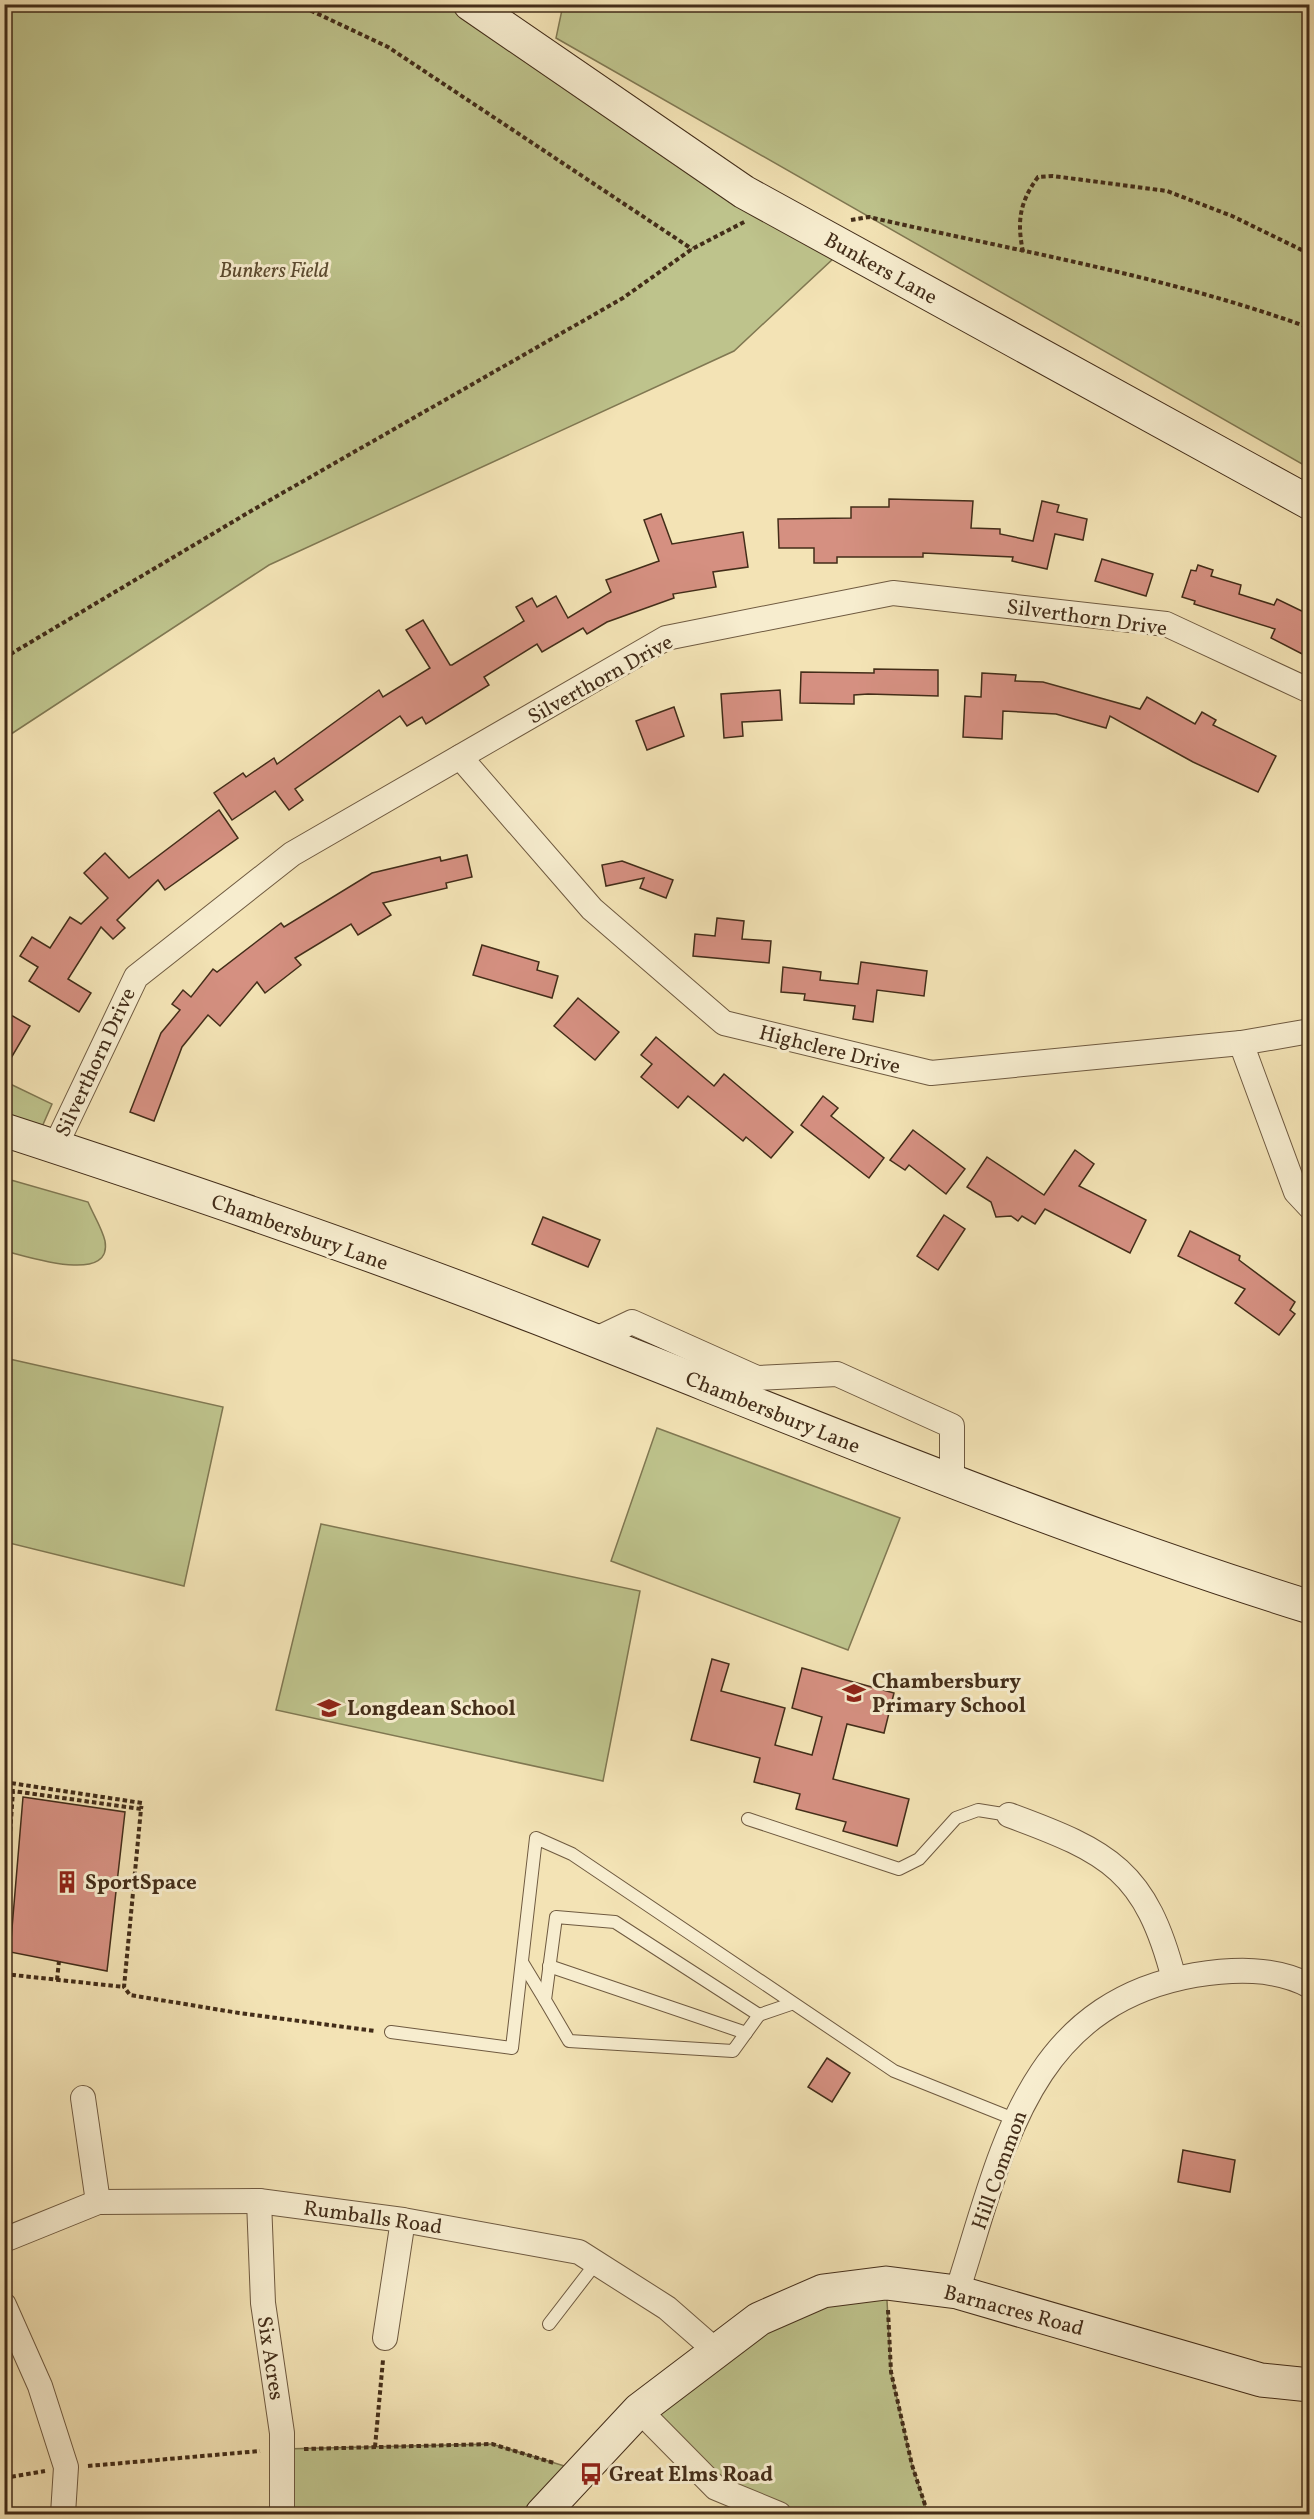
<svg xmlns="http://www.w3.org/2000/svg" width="1314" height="2519" viewBox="0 0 1314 2519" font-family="Vollkorn,serif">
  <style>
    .green { fill: #bec38c; stroke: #807852; stroke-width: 1.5 }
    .building { fill: #d59081; stroke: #432d19; stroke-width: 1.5 }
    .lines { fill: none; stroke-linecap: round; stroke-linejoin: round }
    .lane-casing { stroke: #6f5a40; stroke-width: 14 }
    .street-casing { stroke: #6f5a40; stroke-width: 26 }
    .secondary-casing { stroke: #432d19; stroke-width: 35 }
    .path { stroke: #432d19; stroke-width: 4; stroke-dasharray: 4.5 3; stroke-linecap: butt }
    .lane { stroke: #f7edcf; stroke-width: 12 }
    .street { stroke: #f7edcf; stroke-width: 24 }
    .secondary { stroke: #f7edcf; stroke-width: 33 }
    .labels { text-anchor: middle; stroke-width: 6; stroke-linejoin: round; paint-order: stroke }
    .street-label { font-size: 21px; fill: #432d19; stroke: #f7edcf }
    .park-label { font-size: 21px; font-style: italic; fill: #5c4b30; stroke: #f7edcf }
    .poi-label { font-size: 21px; font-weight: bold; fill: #432d19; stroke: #f7edcf; text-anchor: start }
  </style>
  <rect width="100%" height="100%" fill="#f3e3b5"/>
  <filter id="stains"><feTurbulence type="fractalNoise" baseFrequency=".00333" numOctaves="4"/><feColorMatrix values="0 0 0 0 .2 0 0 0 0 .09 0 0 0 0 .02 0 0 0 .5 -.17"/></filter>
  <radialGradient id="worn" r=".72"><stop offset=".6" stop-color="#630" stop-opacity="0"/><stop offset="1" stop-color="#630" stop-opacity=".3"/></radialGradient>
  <g class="green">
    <path d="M5,5H467L835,257L734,351L269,565L5,738Z"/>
    <path d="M563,5H1309V468L556,38Z"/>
    <path d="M4,1081L52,1104L41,1129L5,1117Z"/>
    <path d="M4,1178L88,1202C93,1214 102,1228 105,1241C113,1286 23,1255 5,1251Z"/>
    <path d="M5,1358L223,1407L184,1586L5,1542Z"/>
    <path d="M657,1428L900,1518L848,1650L611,1561Z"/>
    <path d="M321,1524L640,1591L603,1781L276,1710Z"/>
    <path d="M886,2283L891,2372L912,2465L928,2514H779L716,2488L639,2410L759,2319Z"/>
    <path d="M492,2444L591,2474L548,2514H282V2449Z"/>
  </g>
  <g class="building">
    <path d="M889,499L973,501L971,528L1000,529V534L1033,541L1042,501L1059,505L1057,512L1087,519L1083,540L1055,534L1047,569L1012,561L1013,557L923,553V557H837V563H814V548H779L778,519L851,518V507H889Z"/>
    <path d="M661,514L672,544L743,532L748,567L713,572L716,587L673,594L674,598L607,622L587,634L583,628L542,652L537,644L484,677L489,685L426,724L422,717L407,726L400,716L295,789L303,800L289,810L275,791L232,820L214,793L243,773L246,777L274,758L277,764L379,690L383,697L430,668L406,630L423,620L450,665H452L524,621L516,607L532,598L537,607L556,596L568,618L611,592L606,580L659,561L644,520Z"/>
    <path d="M1102,559L1153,574L1146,596L1095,581Z"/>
    <path d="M1198,565L1213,570L1211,576L1241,585L1239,594L1274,605L1277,599L1310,615V658L1271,638L1275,629L1194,604L1195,601L1182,597L1191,570L1196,571Z"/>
    <path d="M874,669L938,670V696L868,694L854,695V704L800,703L801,672L874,673Z"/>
    <path d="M982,673L1016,675L1015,681L1043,682L1140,709L1147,697L1195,724L1202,712L1216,720L1213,725L1276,756L1258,792L1193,762L1110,716L1106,728L1056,714L1003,711L1002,739L963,737L965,696L981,697Z"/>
    <path d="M780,690L782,720L742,722L743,736L724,738L721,694Z"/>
    <path d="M674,707L684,736L647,750L636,721Z"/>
    <path d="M219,810L238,838L165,890L158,880L117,920L125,928L113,939L101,927L68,979L91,993L79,1012L29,981L38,967L20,956L32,937L50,948L70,917L81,924L108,898L84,873L105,853L129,878Z"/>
    <path d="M467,855L472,877L446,883L447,888L383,903L391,915L358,935L351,924L295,958L301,965L265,993L257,982L220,1026L208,1015L182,1047L154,1121L130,1112L161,1033L180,1010L172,1004L183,990L191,997L213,969L217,972L281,923L284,927L372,873L440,857L441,861Z"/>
    <path d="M622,861L673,880L666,898L640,888L644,878L606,886L602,865Z"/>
    <path d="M717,918L744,921L742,939L771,941L769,963L693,956L695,934L715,936Z"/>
    <path d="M482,945L539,962L537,970L558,976L552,998L473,975Z"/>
    <path d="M861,962L927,971L924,996L877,990L873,1022L853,1019L855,1006L804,1000L805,994L781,992L783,967L821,972L820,980L858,984Z"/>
    <path d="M578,998L619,1032L595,1060L554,1026Z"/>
    <path d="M4,1011L30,1026L4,1070Z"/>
    <path d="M656,1037L714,1086L724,1074L793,1132L771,1158L746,1137L743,1141L688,1096L678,1108L641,1077L652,1064L641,1055Z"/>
    <path d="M823,1096L838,1108L831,1116L884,1158L869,1178L801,1125Z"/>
    <path d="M913,1130L965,1169L946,1194L909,1165L905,1170L890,1160Z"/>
    <path d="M1075,1150L1094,1164L1079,1186L1146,1220L1130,1253L1045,1209L1035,1224L1022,1216L1018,1221L1011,1216L996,1217L991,1202L967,1187L987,1157L1044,1195Z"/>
    <path d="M944,1215L965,1229L938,1270L917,1256Z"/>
    <path d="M543,1217L600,1240L588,1267L532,1244Z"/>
    <path d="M1190,1231L1240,1256L1239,1260L1295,1302L1290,1310L1295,1314L1279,1335L1235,1303L1245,1289L1178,1256Z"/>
    <path d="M712,1659L729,1664L721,1691L785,1708L775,1745L812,1755L822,1717L792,1708L802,1668L894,1693L884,1733L847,1724L833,1779L909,1799L897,1846L843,1831L846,1822L796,1809L800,1794L754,1782L760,1758L691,1740Z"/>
    <path d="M23,1797L125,1812L107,1971L10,1952Z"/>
    <path d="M827,2058L850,2073L832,2102L808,2087Z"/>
    <path d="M1183,2150L1235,2160L1230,2192L1178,2182Z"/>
  </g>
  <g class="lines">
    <g class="lane-casing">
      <g id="lane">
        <path d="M748,1819L899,1869L919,1859L956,1818L978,1810L1009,1815"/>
        <path d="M556,1917L615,1922L759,2015L733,2051L569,2041L545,2000Z"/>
        <path d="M522,1962L545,2000"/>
        <path d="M549,1966L746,2033"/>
        <path d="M759,2015L791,2004"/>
        <path d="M391,2032L512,2048L536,1838L572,1854L894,2071L1014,2119"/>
        <path d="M549,2324L596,2263"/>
      </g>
    </g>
    <g class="street-casing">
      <g id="street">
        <path d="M460,757L592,909L724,1023L931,1073L1241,1043L1310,1031"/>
        <path d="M1241,1043L1296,1192L1310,1207"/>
        <path d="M55,1147L136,977L292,854L666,638L893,593L1166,624L1310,691"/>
        <path d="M594,1340L632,1322L757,1378L837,1374L952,1426V1483"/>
        <path d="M1009,1815C1110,1852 1146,1871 1174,1979"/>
        <path d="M83,2098L98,2202"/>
        <path d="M259,2201L263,2303L282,2433V2514"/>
        <path d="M4,2240L98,2202L259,2201L403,2220L579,2252L667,2308L715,2350"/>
        <path d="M957,2292C1002,2154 1025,2005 1195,1975C1233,1969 1275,1967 1310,1986"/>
        <path d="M4,2305L40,2386L66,2467L63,2514"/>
        <path d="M385,2338L403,2220"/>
        <path d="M639,2410L716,2488L779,2514"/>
      </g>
    </g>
    <g class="secondary-casing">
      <g id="secondary">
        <path d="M470,4L744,192L1310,503"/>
        <path d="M4,1130C182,1188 364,1250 538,1318C794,1418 1047,1525 1310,1607"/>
        <path d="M542,2514L639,2410L759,2319L823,2291L886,2283L957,2292L1261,2380L1310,2385"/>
      </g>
    </g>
    <g class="path">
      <path d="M297,4L388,47L692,249"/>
      <path d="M851,220L869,217C1016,251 1168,276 1310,328"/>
      <path d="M1023,252C1017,222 1019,203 1038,177L1053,176L1167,191L1232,216L1310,254"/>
      <path d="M4,658L251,511L623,298L692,249L746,221"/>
      <path d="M4,1782L142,1803L141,1809"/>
      <path d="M4,1813L6,1783"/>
      <path d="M4,1839L10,1847"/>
      <path d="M4,1921L13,1791L141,1809L124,1987L130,1995L239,2013L375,2031"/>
      <path d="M4,1974L124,1987"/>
      <path d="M57,1980L59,1961"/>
      <path d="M888,2310L891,2372L912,2465L928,2514"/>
      <path d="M375,2447L383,2360"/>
      <path d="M304,2449L492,2444L554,2463"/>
      <path d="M88,2466L260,2451"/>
      <path d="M4,2478L45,2471"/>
    </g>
    <use href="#lane" class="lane"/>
    <use href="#street" class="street"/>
    <use href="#secondary" class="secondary"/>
  </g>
  <defs>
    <g id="school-bare" transform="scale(1.8)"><path d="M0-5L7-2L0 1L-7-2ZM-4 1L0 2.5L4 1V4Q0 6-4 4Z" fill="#8f2418" stroke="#f7edcf" stroke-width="2.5" paint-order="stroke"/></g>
    <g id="building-bare" transform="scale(1.8)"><path d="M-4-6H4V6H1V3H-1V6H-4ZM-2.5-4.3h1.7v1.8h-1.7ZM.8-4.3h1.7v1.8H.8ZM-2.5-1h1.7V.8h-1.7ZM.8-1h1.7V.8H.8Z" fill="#8f2418" stroke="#f7edcf" stroke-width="2.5" paint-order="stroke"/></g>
    <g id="bus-bare" transform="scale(1.8)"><path d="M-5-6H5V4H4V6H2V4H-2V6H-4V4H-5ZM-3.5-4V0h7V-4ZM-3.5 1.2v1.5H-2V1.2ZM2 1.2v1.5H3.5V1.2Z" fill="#8f2418" stroke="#f7edcf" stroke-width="2.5" paint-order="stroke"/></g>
  </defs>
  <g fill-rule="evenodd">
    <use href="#school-bare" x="854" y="1693"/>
    <use href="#school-bare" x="329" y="1708"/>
    <use href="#building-bare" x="67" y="1882"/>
    <use href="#bus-bare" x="591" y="2474"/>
  </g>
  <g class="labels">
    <g class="street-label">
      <text transform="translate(881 268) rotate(29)" y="7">Bunkers Lane</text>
      <text transform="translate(1087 617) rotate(8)" y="7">Silverthorn Drive</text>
      <text transform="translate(600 679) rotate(-29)" y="7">Silverthorn Drive</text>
      <text transform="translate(830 1049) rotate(14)" y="7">Highclere Drive</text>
      <text transform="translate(95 1062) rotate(-65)" y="7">Silverthorn Drive</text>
      <text transform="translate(300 1232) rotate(20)" y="7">Chambersbury Lane</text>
      <text transform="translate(773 1412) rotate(22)" y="7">Chambersbury Lane</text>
      <text transform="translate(999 2170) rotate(-70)" y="7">Hill Common</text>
      <text transform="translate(373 2217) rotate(8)" y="7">Rumballs Road</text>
      <text transform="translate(1014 2310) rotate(15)" y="7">Barnacres Road</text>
      <text transform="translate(271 2358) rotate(81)" y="7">Six Acres</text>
    </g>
    <g class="park-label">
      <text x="274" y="277">Bunkers Field</text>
    </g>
    <g class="poi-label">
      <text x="872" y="1688">Chambersbury<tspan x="872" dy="24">Primary School</tspan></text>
      <text x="347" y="1715">Longdean School</text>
      <text x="85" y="1889">SportSpace</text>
      <text x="609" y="2481">Great Elms Road</text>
    </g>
  </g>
  <rect width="1314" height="2519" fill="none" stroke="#f3e3b5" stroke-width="24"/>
  <rect x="6" y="6" width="1302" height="2507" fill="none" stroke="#432d19" stroke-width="3"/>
  <rect x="12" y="12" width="1290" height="2495" fill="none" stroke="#432d19" stroke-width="1.5"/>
  <rect width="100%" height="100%" filter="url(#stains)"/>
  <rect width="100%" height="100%" fill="url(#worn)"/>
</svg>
